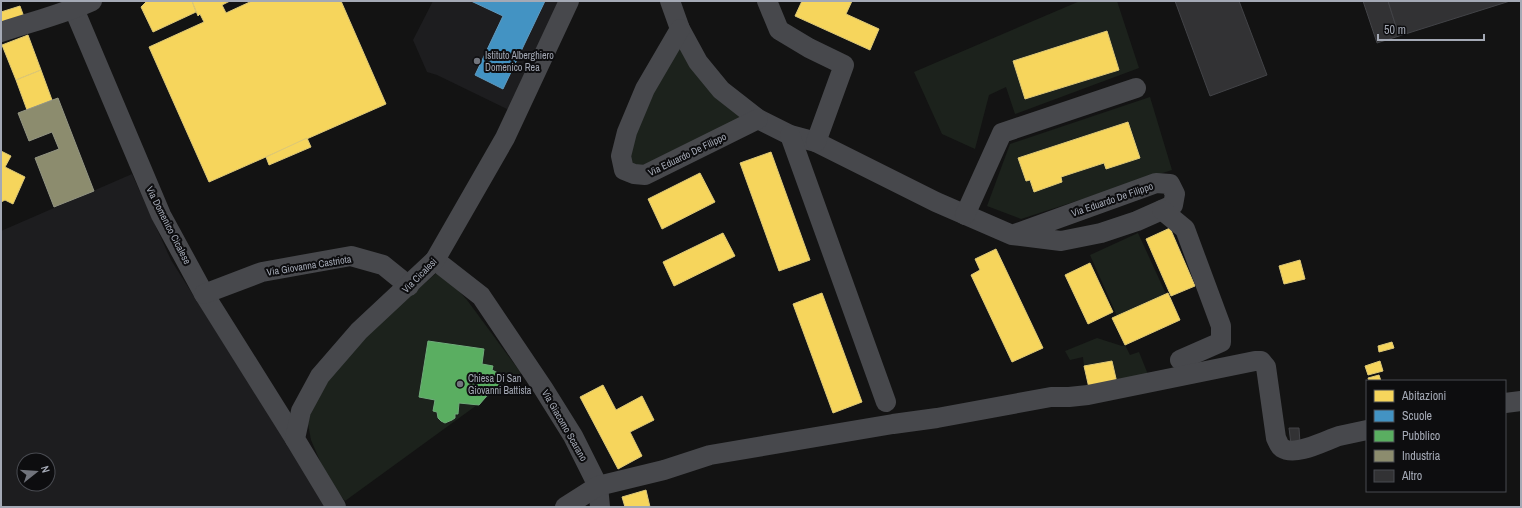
<svg xmlns="http://www.w3.org/2000/svg" width="1522" height="508" viewBox="0 0 1522 508" font-family="'Archivo Narrow',sans-serif">
  <style>
    .built { fill: #1d1d1f; fill-rule: evenodd }
    .green { fill: #1c221c }
    .homes { fill: #f6d55c; stroke: #ddc877 }
    .schools { fill: #4393c3; stroke: #609abf }
    .public { fill: #5aae61; stroke: #70ac7a }
    .industry { fill: #8c8c6e; stroke: #939583 }
    .building { fill: #323234; stroke: #424347 }
    .lines { fill: none; stroke-linecap: round; stroke-linejoin: round }
    .minor { stroke: #47484c; stroke-width: 20 }
    .poi-dot { fill: #71747c; stroke: #0d0d0f; stroke-width: 1.5 }
    .labels { text-anchor: middle; stroke-width: 4; stroke-linejoin: round; paint-order: stroke }
    .poi-label { font-size: 10px; fill: #a4a9b5; stroke: #0d0d0f; text-anchor: start }
    .street-label { font-size: 10px; fill: #a4a9b5; stroke: #0d0d0f }
  </style>
  <rect width="100%" height="100%" fill="#131313"/>
  <g class="built">
    <path d="M433,1H559L509,110L437,75L427,72L413,40Z"/>
    <path d="M132,174L171,260L327,507H1V231ZM24,460H48V484H24Z"/>
  </g>
  <g class="green">
    <path d="M1080,1H1117L1139,68L1015,114L1006,87L989,95L975,149L942,134L914,72Z"/>
    <path d="M678,43L744,119L638,169L627,157L633,134Z"/>
    <path d="M1150,97L1172,170L1021,219L987,206L1010,144Z"/>
    <path d="M1138,233L1166,294L1117,316L1090,255Z"/>
    <path d="M440,270L467,300L521,373L345,501L329,482L311,440L308,424L311,411L337,366L395,309Z"/>
    <path d="M1097,338L1122,346L1125,345L1130,355L1139,352L1149,377L1117,383L1112,361L1084,366L1083,357L1070,360L1065,351Z"/>
  </g>
  <g class="homes">
    <path d="M147,1H192L196,12L153,32L141,7Z"/>
    <path d="M192,1H230L222,5L226,13L252,1H341L386,104L209,182L149,47L204,22L200,14L198,16Z"/>
    <path d="M802,1H852L846,14L879,29L870,50L795,16Z"/>
    <path d="M20,6L24,17L1,25V12Z"/>
    <path d="M1107,31L1119,70L1025,99L1013,61Z"/>
    <path d="M28,35L41,70L16,80L2,45Z"/>
    <path d="M41,70L52,100L27,110L16,80Z"/>
    <path d="M1128,122L1140,158L1106,169L1104,163L1061,177L1062,182L1034,192L1030,180L1026,181L1018,158Z"/>
    <path d="M307,138L311,147L269,165L266,157Z"/>
    <path d="M1,151L11,156L5,167L25,177L13,204L5,200L1,202Z"/>
    <path d="M771,152L810,260L779,271L740,163Z"/>
    <path d="M700,173L715,202L662,229L648,199Z"/>
    <path d="M1170,228L1195,286L1171,296L1146,239Z"/>
    <path d="M723,233L735,256L674,286L663,262Z"/>
    <path d="M996,249L1043,348L1012,362L971,275L980,270L975,259Z"/>
    <path d="M1300,260L1305,279L1284,284L1279,266Z"/>
    <path d="M1090,263L1113,312L1088,324L1065,275Z"/>
    <path d="M822,293L862,402L833,413L793,304Z"/>
    <path d="M1168,293L1180,320L1125,345L1112,318Z"/>
    <path d="M1392,342L1394,348L1379,352L1378,346Z"/>
    <path d="M1112,361L1117,383L1089,388L1084,366Z"/>
    <path d="M1380,361L1383,371L1368,375L1365,366Z"/>
    <path d="M1379,375L1381,381H1369L1368,378Z"/>
    <path d="M603,385L616,410L642,396L654,420L630,432L642,456L618,469L580,397Z"/>
    <path d="M646,490L650,507H625L622,497Z"/>
  </g>
  <path class="schools" d="M471,1H545L503,89L475,75L503,16Z"/>
  <path class="public" d="M428,341L484,349L482,364L493,366L492,370L498,373L501,377L499,386L495,390L491,391L479,405L459,403L458,414H455V418L452,420L445,423L441,421L438,418L437,412L433,411L435,400L419,397Z"/>
  <path class="industry" d="M58,98L94,191L54,207L35,158L59,149L52,132L29,141L18,113Z"/>
  <g class="building">
    <path d="M1175,1H1239L1267,75L1210,96Z"/>
    <path d="M1363,1H1388L1399,36L1377,43Z"/>
    <path d="M1388,1H1510L1399,36Z"/>
    <path d="M1289,428H1299L1300,443L1291,444Z"/>
  </g>
  <g class="lines">
    <g class="minor">
      <path d="M670,1L680,29L698,62L721,90L758,119L790,135L816,142L936,202L1012,235L1061,241L1101,233L1137,221L1173,205L1175,194L1170,184L1156,183L1012,235"/>
      <path d="M767,1L779,30L809,48L844,65L816,142"/>
      <path d="M74,9L161,215L204,294L295,439"/>
      <path d="M680,29L645,89L627,132L621,156L624,170L634,174L645,175L758,119"/>
      <path d="M1,32C31,22 63,14 92,1"/>
      <path d="M790,135L886,402"/>
      <path d="M1162,210L1185,229L1221,326V342L1180,360"/>
      <path d="M965,215L1002,133L1136,88"/>
      <path d="M435,260L481,296L543,388L573,436L598,486L600,507"/>
      <path d="M204,294L262,272L351,256L383,265L409,286"/>
      <path d="M1505,403L1521,401"/>
      <path d="M336,507L295,439L301,411L320,376L359,331L435,260L505,138L569,1"/>
      <path d="M565,507L598,486L664,470L710,455L893,424L937,418L1051,397H1069L1088,395L1255,361H1261L1266,367L1276,438C1278,442 1279,446 1282,448C1296,457 1326,440 1339,436C1348,434 1358,432 1367,430"/>
    </g>
  </g>
  <g class="poi-dot">
    <circle cx="477" cy="61" r="4"/>
    <circle cx="460" cy="384" r="4"/>
  </g>
  <g class="labels">
    <g class="poi-label">
      <text x="485" y="59">Istituto Alberghiero<tspan x="485" dy="12">Domenico Rea</tspan></text>
      <text x="468" y="382">Chiesa Di San<tspan x="468" dy="12">Giovanni Battista</tspan></text>
    </g>
    <g class="street-label">
      <text transform="translate(687 154) rotate(-26)" y="4">Via Eduardo De Filippo</text>
      <text transform="translate(1112 199) rotate(-19)" y="4">Via Eduardo De Filippo</text>
      <text transform="translate(169 225) rotate(63)" y="4">Via Domenico Cicalese</text>
      <text transform="translate(309 265) rotate(-9)" y="4">Via Giovanna Castriota</text>
      <text transform="translate(419 275) rotate(-45)" y="4">Via Cicalesi</text>
      <text transform="translate(565 425) rotate(60)" y="4">Via Giacomo Scarano</text>
    </g>
  </g>
  <rect width="1522" height="508" fill="none" stroke="#a4a9b5" stroke-width="4"/>
  <rect x="1366" y="380" width="140" height="112" fill="#0d0d0f" stroke="#494b51"/>
  <rect x="1374" y="390" width="20" height="12" fill="#f6d55c" stroke="#494b51"/>
  <text x="1402" y="400" font-size="12" fill="#a4a9b5">Abitazioni</text>
  <rect x="1374" y="410" width="20" height="12" fill="#4393c3" stroke="#494b51"/>
  <text x="1402" y="420" font-size="12" fill="#a4a9b5">Scuole</text>
  <rect x="1374" y="430" width="20" height="12" fill="#5aae61" stroke="#494b51"/>
  <text x="1402" y="440" font-size="12" fill="#a4a9b5">Pubblico</text>
  <rect x="1374" y="450" width="20" height="12" fill="#8c8c6e" stroke="#494b51"/>
  <text x="1402" y="460" font-size="12" fill="#a4a9b5">Industria</text>
  <rect x="1374" y="470" width="20" height="12" fill="#323234" stroke="#494b51"/>
  <text x="1402" y="480" font-size="12" fill="#a4a9b5">Altro</text>
  <g transform="translate(36 472) rotate(73)"><circle r="19" fill="#0d0d0f" stroke="#494b51"/>
  <path d="M0-3L7 15L0 10L-7 15Z" fill="#71747c"/>
  <text y="-6" font-size="11" font-weight="bold" text-anchor="middle" fill="#a4a9b5">N</text>
  </g>
  <path d="M1378 34v6h106v-6" fill="none" stroke="#a4a9b5" stroke-width="2"/>
  <text x="1384" y="34" font-size="12" fill="#a4a9b5" stroke="#0d0d0f" stroke-width="3" paint-order="stroke">50 m</text>
</svg>
